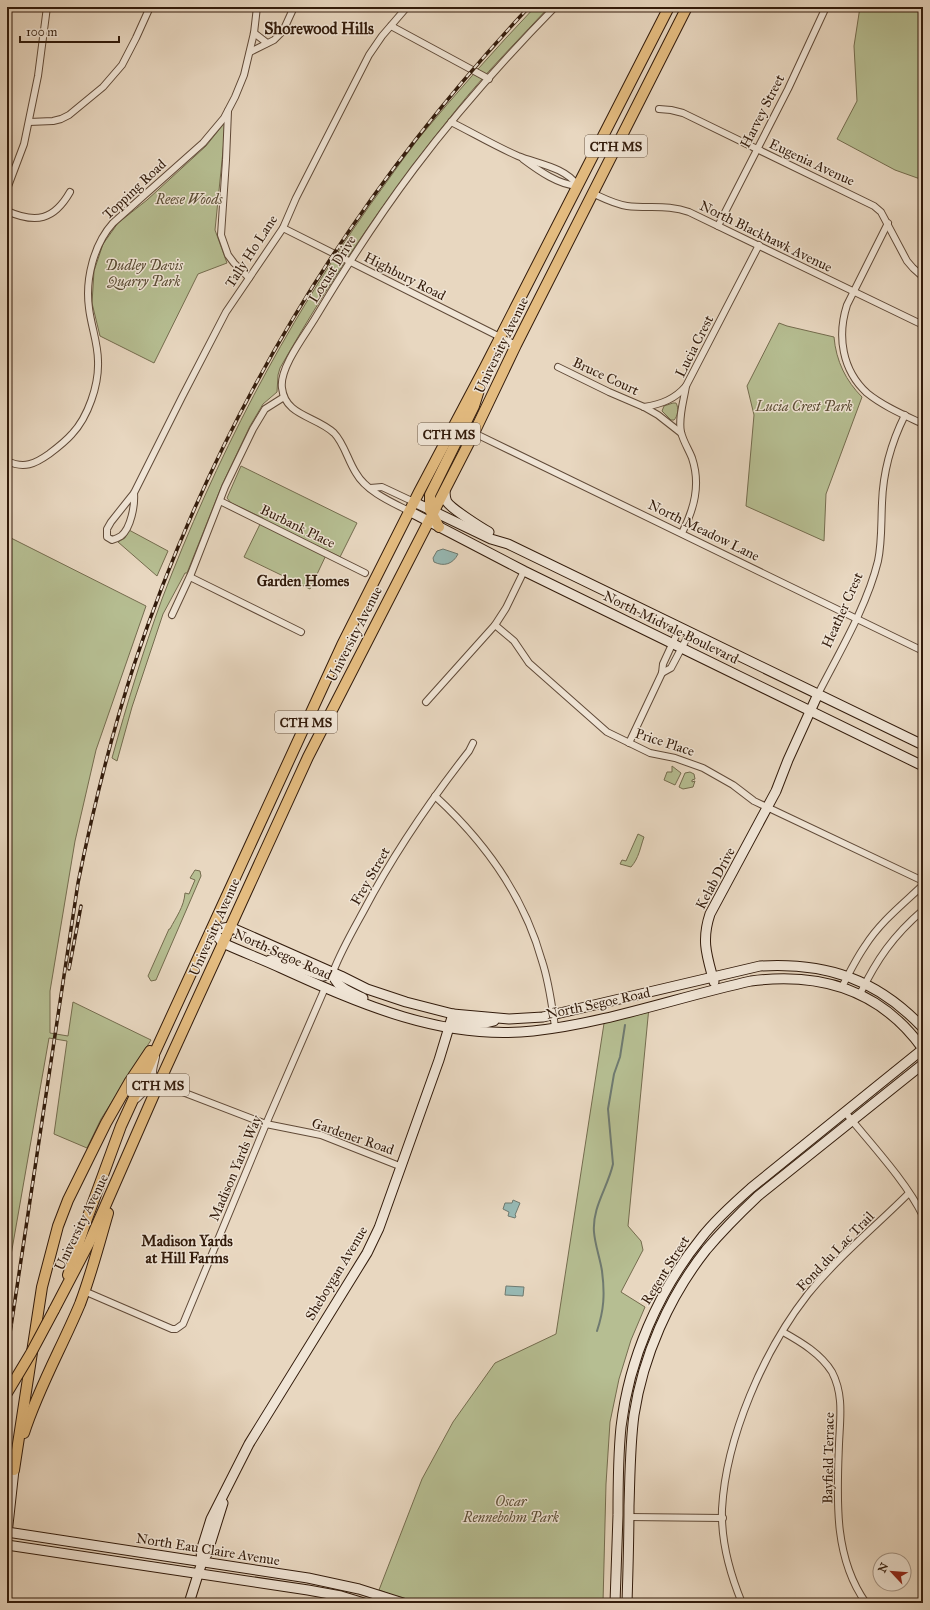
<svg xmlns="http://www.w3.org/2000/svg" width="930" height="1610" viewBox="0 0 930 1610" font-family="'IM FELL Great Primer',serif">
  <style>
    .green { fill: #b6be92; stroke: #746c4e }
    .water { fill: #97b9b4; stroke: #6f7a70 }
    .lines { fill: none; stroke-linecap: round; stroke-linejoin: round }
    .stream { stroke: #6f7a70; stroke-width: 2 }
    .street-casing { stroke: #604a38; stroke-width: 8 }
    .secondary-casing { stroke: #321b0b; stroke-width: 11 }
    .primary-casing { stroke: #321b0b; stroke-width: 12 }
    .street { stroke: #f0e5d6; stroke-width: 6 }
    .secondary { stroke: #f0e5d6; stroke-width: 9 }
    .primary { stroke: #e4bc80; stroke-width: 10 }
    .rail-casing { stroke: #321b0b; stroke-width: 3.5 }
    .rail { stroke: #f0e5d6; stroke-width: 2; stroke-dasharray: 6; stroke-linecap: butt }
    .primary-bridge-casing { stroke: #321b0b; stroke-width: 12; stroke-linecap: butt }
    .primary-bridge { stroke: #e4bc80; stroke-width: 10 }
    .labels { text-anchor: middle; stroke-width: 3; stroke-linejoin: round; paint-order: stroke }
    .shield { fill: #f0e5d6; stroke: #6b5848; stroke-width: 1 }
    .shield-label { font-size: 13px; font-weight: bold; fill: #321b0b }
    .street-label { font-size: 14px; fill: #321b0b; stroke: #f0e5d6 }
    .park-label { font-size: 14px; font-style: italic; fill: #5a4c34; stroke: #f0e5d6 }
    .neighbourhood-label { font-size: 15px; font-weight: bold; fill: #321b0b; stroke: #f0e5d6 }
    .quarter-label { font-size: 16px; font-weight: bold; fill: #321b0b; stroke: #f0e5d6 }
  </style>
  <rect width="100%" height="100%" fill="#e8d7c0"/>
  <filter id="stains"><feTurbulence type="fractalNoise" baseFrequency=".005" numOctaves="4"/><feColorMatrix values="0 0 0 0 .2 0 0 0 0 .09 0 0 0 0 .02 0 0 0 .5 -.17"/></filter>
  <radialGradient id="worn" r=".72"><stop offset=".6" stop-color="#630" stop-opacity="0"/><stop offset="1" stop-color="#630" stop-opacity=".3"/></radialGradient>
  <g class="green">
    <path d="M535,7H549C522,36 494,64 469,94C398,180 335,271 280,368L278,375L277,392L263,404L250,426L222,485L187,573H185L163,614L132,707L117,761L112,758C127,704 143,651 162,599C215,460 284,327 370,205C386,183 402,160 419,138C456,93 495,49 535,7Z"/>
    <path d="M860,7H923V180L895,170L837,139L857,101L854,46Z"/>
    <path d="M226,121L215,230L227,263L198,274L154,363L100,336L92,303L94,271L103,244L118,223L147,200L206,146Z"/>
    <path d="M779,323L787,326L834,337C836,361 846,381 862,397L826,494L824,541L746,506L754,415L747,386Z"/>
    <path d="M673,403H676C679,408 678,416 674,420H671L662,411L664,406Z"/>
    <path d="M241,466L357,523L340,557L328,551L310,589L244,557L263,518L231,503L227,498Z"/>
    <path d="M129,530L168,551L157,576L118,542L125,538Z"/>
    <path d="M7,536L146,606L96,750L75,841L50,991V1033L68,1036L73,1002L151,1040L101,1119L87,1148L54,1134L67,1041L49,1038L7,1278Z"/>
    <path d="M672,766L681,773L675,785L664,780L667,772H672Z"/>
    <path d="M690,772L694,774L695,779L692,780V782L695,781L693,787L683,789L679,787L685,773Z"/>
    <path d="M638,834L644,837C640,848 639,858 631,867L620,864L622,860L626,861Z"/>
    <path d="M195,870L200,871L201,876L156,980L151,981L148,976L169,929H170C176,917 184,907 185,893L189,894L195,880L190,878Z"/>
    <path d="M649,1007L628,1226L641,1241L643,1250L621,1292L645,1307L631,1340L619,1379L610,1422L606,1484L603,1603H413L379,1590L422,1479L453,1422L495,1363L556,1334L605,1017Z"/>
  </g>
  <g class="water">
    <path d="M443,549L458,554C453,564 444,567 434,562L433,558L437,551Z"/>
    <path d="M513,1200L520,1203L515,1215L516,1216L515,1218L508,1216L509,1212L503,1209L505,1203H512Z"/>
    <path d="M506,1286L524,1287L523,1296L505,1295Z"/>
  </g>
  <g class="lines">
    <path class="stream" d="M597,1331C604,1310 605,1294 602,1271C600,1258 595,1245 594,1232C592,1207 608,1187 613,1164L608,1109L614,1074L620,1057L625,1025"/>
    <g class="street-casing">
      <g id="street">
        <path d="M391,26L489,79"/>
        <path d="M254,33L267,43"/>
        <path d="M250,52L274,40L283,31L294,7"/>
        <path d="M659,109L671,110L683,113L874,206L881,212L907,261L913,268L923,277"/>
        <path d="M228,111L226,160L221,235L228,255L234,263L249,278"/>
        <path d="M29,122L53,121L61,119L69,115L103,87L122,65L136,38L150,7"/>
        <path d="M451,122C473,133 495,146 518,156C538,164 565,167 578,186"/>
        <path d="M523,159C539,171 559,185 578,186"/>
        <path d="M7,189L24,144L38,76L47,7"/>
        <path d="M592,193C603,198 614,204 627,206C648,209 668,204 689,212L923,325"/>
        <path d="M7,211C36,224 54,220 70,192"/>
        <path d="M888,223L847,305C837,336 842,370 867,393C883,406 904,415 923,424"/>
        <path d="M718,226L788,89L826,7"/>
        <path d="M283,228L516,345"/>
        <path d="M558,367L609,392L644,407L658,415L681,433"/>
        <path d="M644,407C662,404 675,399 686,386"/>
        <path d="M474,433L923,651"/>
        <path d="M7,461C24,469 35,464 49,454C57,448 65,442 72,434C88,417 99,385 98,361C98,343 91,326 89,308C85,279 94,244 113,223L203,143L224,118L235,97L244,75L254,33L257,7"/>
        <path d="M370,488L382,487L414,502"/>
        <path d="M134,493C135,505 131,528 121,536C118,538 115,539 112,540L107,537V529L111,522L134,493L182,397L226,312L283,228L296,198L369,55L382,36L407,7"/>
        <path d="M220,501L365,573"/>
        <path d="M409,511C391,502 366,491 356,473C348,461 344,443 334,433C316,416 285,416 282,388C279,369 304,336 314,320C345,268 378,217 414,169C457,112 505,58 555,7"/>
        <path d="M682,533C694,509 701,485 692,458C689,450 683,441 681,432C678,418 684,400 686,386L759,245"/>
        <path d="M190,577L301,632"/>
        <path d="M172,615L191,574L225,487L253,429L265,409L284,397"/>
        <path d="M495,625L514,641L529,663L607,732L650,753L675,758L703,768L733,785L754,801L923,881"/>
        <path d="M662,673L671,668L690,632"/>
        <path d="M818,694C839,653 867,606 878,561C882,542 881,523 882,503C883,472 891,443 905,415"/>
        <path d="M426,702L495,625L506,608L524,571"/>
        <path d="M629,743L662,673L663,664L680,627"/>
        <path d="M435,796C485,842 524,896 542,961C549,982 552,1005 555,1027"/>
        <path d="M333,972C341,951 352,932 363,912C393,855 429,802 469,751L473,743"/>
        <path d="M842,987C849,973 856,959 865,946C880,922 903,904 923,885"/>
        <path d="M860,994C877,959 893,936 923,910"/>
        <path d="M156,1057C154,1067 149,1076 159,1083L266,1124L321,1135L402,1167"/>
        <path d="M137,1099L150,1086L159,1083"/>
        <path d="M845,1112C870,1143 906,1181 923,1216"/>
        <path d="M84,1291L172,1329H176L183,1324L266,1124L325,988"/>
        <path d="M783,1332C801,1342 821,1354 832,1372C844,1395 840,1419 839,1444C837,1498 833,1557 866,1603"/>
        <path d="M629,1517L723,1518"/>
        <path d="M742,1603C730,1574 721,1540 722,1509C726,1437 764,1350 808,1294C838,1257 875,1227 909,1193"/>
      </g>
    </g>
    <g class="secondary-casing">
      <g id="secondary">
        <path d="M445,490C445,494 445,498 447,502C452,509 480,527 489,532"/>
        <path d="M414,502L491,539L508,544L923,745"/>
        <path d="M409,511L524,571L923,766"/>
        <path d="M270,960L282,962L323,976L329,975L333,972"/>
        <path d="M333,972C333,986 352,993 363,998"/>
        <path d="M714,982C707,956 701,941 710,914L776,791L788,760L818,694"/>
        <path d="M923,1028C877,979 826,962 760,966L543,1017L509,1019L453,1014L406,1002L367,989L341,976L230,927L212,930L223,943C242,952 262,959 281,968C360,1004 444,1041 533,1031C607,1023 678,997 751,981C821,972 881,990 923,1049"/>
        <path d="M449,1029L456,1022L486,1023L494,1021"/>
        <path d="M7,1532L308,1578L359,1589L403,1603"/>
        <path d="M7,1534L14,1470"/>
        <path d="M7,1545L308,1590L341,1596L364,1603"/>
        <path d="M202,1562L207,1554L223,1503"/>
        <path d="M189,1603L202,1562L201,1551L211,1519L249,1444L367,1253L379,1228L439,1060L453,1014"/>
        <path d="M615,1603C616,1574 617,1544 618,1515C618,1486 618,1457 621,1427C629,1359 658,1291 702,1237C716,1219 734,1203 751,1188L923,1049"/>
        <path d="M627,1603C628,1571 629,1538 629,1506C630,1476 630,1445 634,1415C643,1356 669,1297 706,1250C722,1231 740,1213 758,1196L923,1064"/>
      </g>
    </g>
    <g class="primary-casing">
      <g id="primary">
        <path d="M439,527L430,510V495L474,406L483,377"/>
        <path d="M68,1275L84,1227L121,1126L342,645L419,492L485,367L669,7"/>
        <path d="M54,1310L89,1243L159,1083L308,757L474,433L516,345L687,7"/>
        <path d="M24,1433C38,1389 62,1347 80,1304C91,1275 99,1244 108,1213"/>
        <path d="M14,1470L42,1287L58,1226L68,1200L106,1123L130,1081L150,1051"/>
      </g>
    </g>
    <use href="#street" class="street"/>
    <use href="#secondary" class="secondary"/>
    <use href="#primary" class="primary"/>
    <g class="rail-casing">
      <g id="rail">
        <path d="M69,969L81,906"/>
        <path d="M7,1353L78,883C93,809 111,736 134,665C217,416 350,198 529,7"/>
      </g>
    </g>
    <use href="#rail" class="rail"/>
    <g class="primary-bridge-casing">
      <path id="primary-bridge" d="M7,1393L31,1353L54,1310"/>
    </g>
    <use href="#primary-bridge" class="primary-bridge"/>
  </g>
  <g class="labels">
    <g class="shield">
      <rect x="585" y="135" width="62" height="22" rx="3"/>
      <rect x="418" y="423" width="62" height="22" rx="3"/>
      <rect x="275" y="711" width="62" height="22" rx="3"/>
      <rect x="127" y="1074" width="62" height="22" rx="3"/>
    </g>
    <g class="shield-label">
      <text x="616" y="151">CTH MS</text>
      <text x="449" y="439">CTH MS</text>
      <text x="306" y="727">CTH MS</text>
      <text x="158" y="1090">CTH MS</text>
    </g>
    <g class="street-label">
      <text transform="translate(762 111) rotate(-63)" y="5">Harvey Street</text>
      <text transform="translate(812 162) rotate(25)" y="5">Eugenia Avenue</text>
      <text transform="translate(134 189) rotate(-43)" y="5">Topping Road</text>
      <text transform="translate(766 236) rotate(26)" y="5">North Blackhawk Avenue</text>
      <text transform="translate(251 251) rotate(-57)" y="5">Tally Ho Lane</text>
      <text transform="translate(332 269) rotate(-58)" y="5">Locust Drive</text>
      <text transform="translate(405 276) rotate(27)" y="5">Highbury Road</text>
      <text transform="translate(501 345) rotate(-64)" y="5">University Avenue</text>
      <text transform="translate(694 346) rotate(-63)" y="5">Lucia Crest</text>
      <text transform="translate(606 376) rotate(25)" y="5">Bruce Court</text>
      <text transform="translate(298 526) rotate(26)" y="5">Burbank Place</text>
      <text transform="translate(704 530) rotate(26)" y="5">North Meadow Lane</text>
      <text transform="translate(842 610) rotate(-66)" y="5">Heather Crest</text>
      <text transform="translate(671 627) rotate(26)" y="5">North Midvale Boulevard</text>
      <text transform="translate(354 634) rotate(-63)" y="5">University Avenue</text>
      <text transform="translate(665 742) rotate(18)" y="5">Price Place</text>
      <text transform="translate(370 876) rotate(-60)" y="5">Frey Street</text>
      <text transform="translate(715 878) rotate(-62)" y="5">Kelab Drive</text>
      <text transform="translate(214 927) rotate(-66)" y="5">University Avenue</text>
      <text transform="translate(283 954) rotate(24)" y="5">North Segoe Road</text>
      <text transform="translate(598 1003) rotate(-12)" y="5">North Segoe Road</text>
      <text transform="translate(353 1136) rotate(19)" y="5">Gardener Road</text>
      <text transform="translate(235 1168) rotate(-67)" y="5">Madison Yards Way</text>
      <text transform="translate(81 1222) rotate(-64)" y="5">University Avenue</text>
      <text transform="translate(835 1251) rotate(-46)" y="5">Fond du Lac Trail</text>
      <text transform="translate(665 1270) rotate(-58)" y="5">Regent Street</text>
      <text transform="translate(336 1273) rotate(-59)" y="5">Sheboygan Avenue</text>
      <text transform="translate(828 1458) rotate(-89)" y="5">Bayfield Terrace</text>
      <text transform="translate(208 1549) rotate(9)" y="5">North Eau Claire Avenue</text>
    </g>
    <g class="park-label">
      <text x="189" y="204">Reese Woods</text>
      <text x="144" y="270">Dudley Davis<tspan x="144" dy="16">Quarry Park</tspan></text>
      <text x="804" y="411">Lucia Crest Park</text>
      <text x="511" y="1506">Oscar<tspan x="511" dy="16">Rennebohm Park</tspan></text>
    </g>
    <g class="neighbourhood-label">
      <text x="303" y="586">Garden Homes</text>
      <text x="187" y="1246">Madison Yards<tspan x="187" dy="17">at Hill Farms</tspan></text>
    </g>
    <g class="quarter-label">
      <text x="319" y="34">Shorewood Hills</text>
    </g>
  </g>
  <rect width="930" height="1610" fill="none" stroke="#e8d7c0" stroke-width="24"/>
  <rect x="8" y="8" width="914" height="1594" fill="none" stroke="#321b0b" stroke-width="2"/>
  <rect x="12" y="12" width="906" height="1586" fill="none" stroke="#321b0b"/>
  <g transform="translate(892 1572) rotate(296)"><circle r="19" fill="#f0e5d6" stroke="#a49485"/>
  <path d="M0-3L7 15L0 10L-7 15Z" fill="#8f2418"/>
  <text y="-6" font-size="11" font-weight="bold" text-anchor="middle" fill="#321b0b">N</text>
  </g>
  <path d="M20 36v6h99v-6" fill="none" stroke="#321b0b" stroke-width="2"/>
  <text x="26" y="36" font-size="12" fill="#321b0b" stroke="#f0e5d6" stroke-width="3" paint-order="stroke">100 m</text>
  <rect width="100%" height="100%" filter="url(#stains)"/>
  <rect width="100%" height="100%" fill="url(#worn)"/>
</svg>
